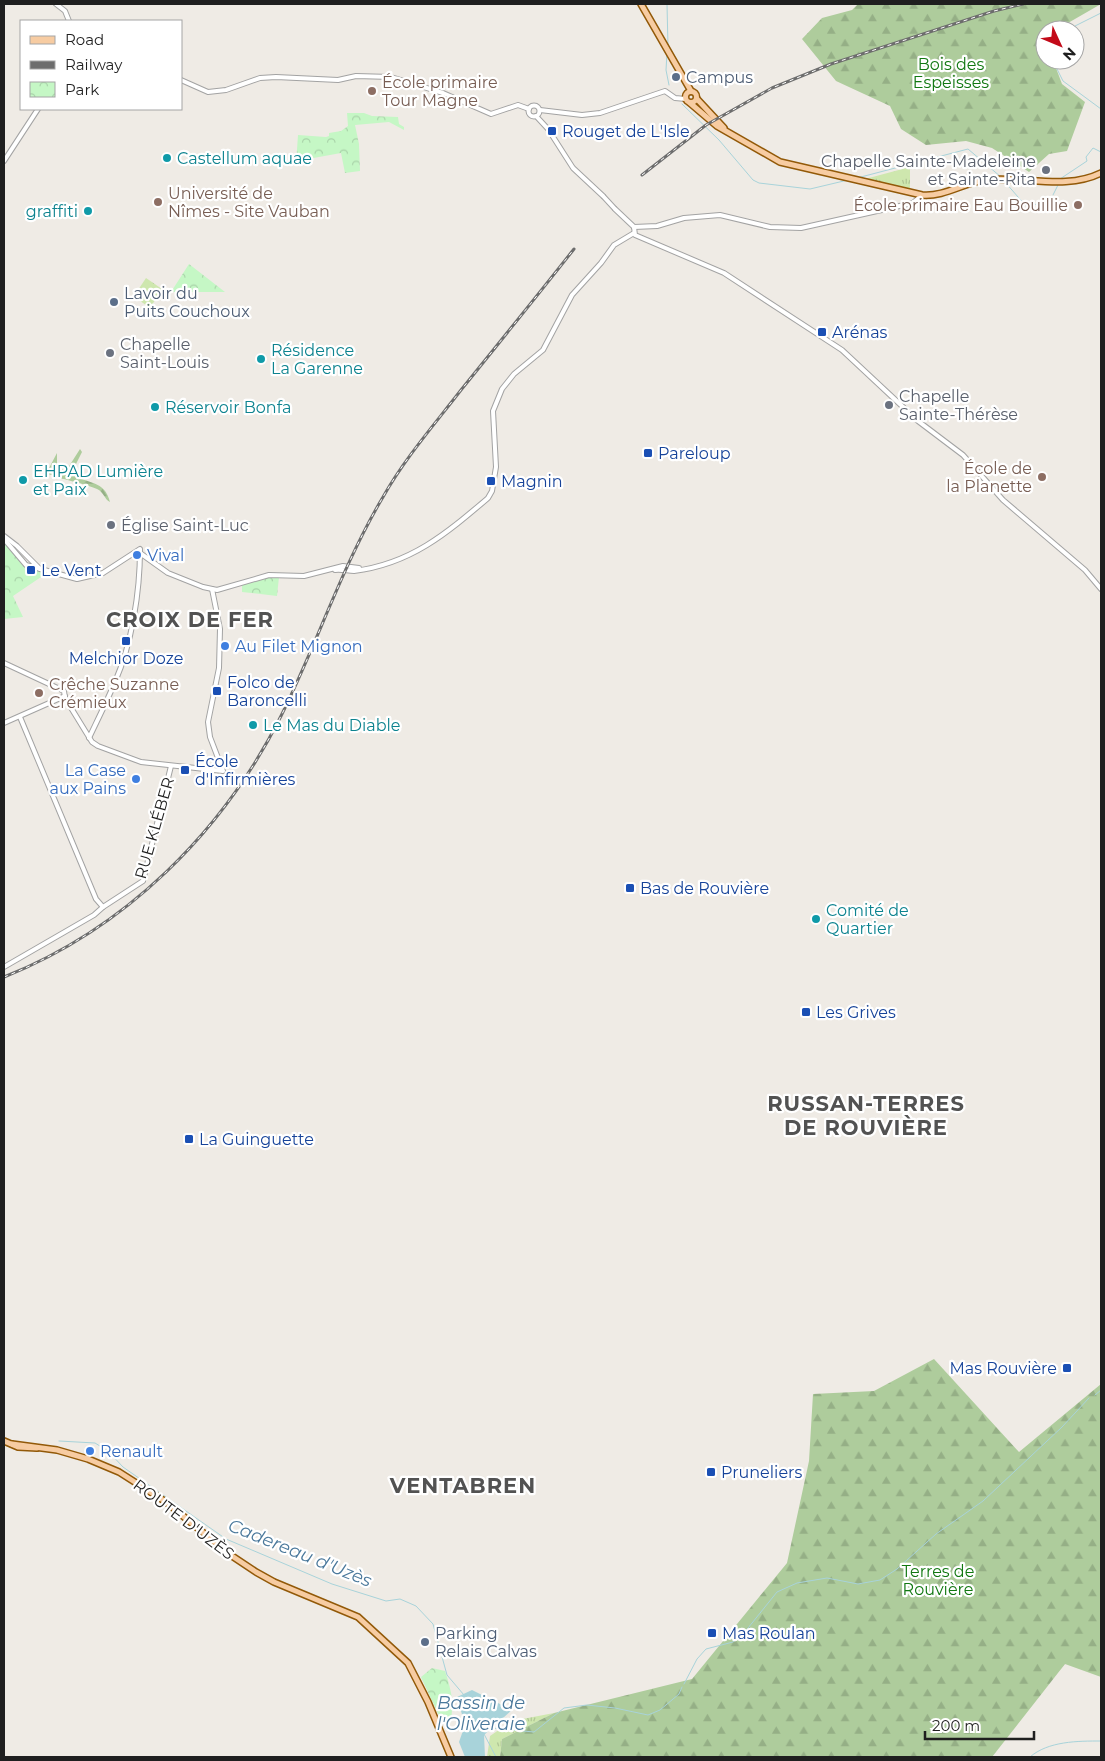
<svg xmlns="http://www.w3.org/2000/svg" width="1105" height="1761" viewBox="0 0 1105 1761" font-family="Montserrat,sans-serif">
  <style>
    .grass { fill: url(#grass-tufts) }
    .forest { fill: url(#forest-firs) }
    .park { fill: url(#park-crowns) }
    .water { fill: #a8d3da }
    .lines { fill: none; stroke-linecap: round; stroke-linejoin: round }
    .stream { stroke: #a8d3da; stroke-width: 1 }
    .minor-casing { stroke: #a3a3a3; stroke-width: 6 }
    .major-casing { stroke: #925908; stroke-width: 8 }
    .minor { stroke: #fff; stroke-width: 4 }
    .major { stroke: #f7cca2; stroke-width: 5 }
    .rail-casing { stroke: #6d6d6d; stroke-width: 3 }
    .rail { stroke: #fff; stroke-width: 1; stroke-dasharray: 4; stroke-linecap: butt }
    .minor-bridge-casing { stroke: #a3a3a3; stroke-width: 6; stroke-linecap: butt }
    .minor-bridge { stroke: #fff; stroke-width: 4 }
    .service-dot { fill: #5c6f8a; stroke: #fff; stroke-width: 2 }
    .education-dot { fill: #8d6e63; stroke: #fff; stroke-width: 2 }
    .transit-dot { fill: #1a4fb4; stroke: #fff; stroke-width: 2 }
    .culture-dot { fill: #0f9aa8; stroke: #fff; stroke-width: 2 }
    .worship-dot { fill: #6b7280; stroke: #fff; stroke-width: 2 }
    .shop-dot { fill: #3f7fe0; stroke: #fff; stroke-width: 2 }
    .labels { text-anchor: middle; stroke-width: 4.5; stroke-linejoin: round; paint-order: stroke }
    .park-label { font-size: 16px; fill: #117811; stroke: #fff }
    .service-label { font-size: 16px; fill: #4e5e75; stroke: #fff; text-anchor: start }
    .education-label { font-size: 16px; fill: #785e54; stroke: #fff; text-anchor: start }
    .transit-label { font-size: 16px; fill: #164399; stroke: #fff; text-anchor: start }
    .culture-label { font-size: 16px; fill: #0d838f; stroke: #fff; text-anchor: start }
    .worship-label { font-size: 16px; fill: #5b616d; stroke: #fff; text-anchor: start }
    .shop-label { font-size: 16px; fill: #366cbe; stroke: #fff; text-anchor: start }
    .street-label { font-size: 16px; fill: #1f1f1f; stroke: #fff }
    .water-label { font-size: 18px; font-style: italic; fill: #4a789b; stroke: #fff }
    .district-label { font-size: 21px; font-weight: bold; letter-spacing: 1px; fill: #525252; stroke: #fff }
  </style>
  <defs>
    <pattern id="grass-tufts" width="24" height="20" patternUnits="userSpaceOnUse" patternTransform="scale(1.25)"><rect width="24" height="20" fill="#cee7ae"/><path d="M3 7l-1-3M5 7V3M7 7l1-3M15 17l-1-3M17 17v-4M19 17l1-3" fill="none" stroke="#b0c695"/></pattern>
    <pattern id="forest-firs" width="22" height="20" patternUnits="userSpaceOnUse" patternTransform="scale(1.25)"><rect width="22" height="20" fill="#aecc9c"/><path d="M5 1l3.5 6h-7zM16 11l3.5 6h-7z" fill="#95af86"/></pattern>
    <pattern id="park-crowns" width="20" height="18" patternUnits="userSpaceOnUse" patternTransform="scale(1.25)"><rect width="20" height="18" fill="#c5f7c5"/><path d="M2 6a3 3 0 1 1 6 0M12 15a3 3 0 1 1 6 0" fill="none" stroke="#a9d3a9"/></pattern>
  </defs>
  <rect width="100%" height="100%" fill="#efebe5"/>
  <g class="grass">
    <path d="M910,167V190L865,179Z"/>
    <path d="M146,278L162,289L150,308L136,298V293Z"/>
    <path d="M554,1713L502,1739L500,1757H487L490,1736L512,1721Z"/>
  </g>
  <g class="forest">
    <path d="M858,4H1101L1068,23L1064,30H1045V60H1053L1062,84L1085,102L1067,151L1049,154L1029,172L992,148L966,141L926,145L901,129L890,106L836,81L802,39L822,18L852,10Z"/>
    <path d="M80,449L82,452L71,474C87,484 105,480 110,502C104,499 104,492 97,489C82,482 40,476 32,464L48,470L57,453V467L66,471Z"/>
    <path d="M934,1359L1019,1452L1101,1384V1677L1065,1664L992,1757H500L502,1739L554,1713L692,1679L787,1563L809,1461L813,1394L874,1391Z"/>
  </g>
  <g class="park">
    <path d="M347,113H364L372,116L398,117L399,124L404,127V130L389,122L355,125L359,144L360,171L345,173L341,153L308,159L307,163L296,164L298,135L326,137L329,136V133L341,131L348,126Z"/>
    <path d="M189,264L225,292H171Z"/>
    <path d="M4,540L22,564L43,572L41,577L13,596L23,617L4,619Z"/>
    <path d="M266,576L279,577L277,596L242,592V585Z"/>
    <path d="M432,1668L445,1671C452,1692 455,1706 449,1727L442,1722L421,1677Z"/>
  </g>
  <path class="water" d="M472,1690L512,1710L484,1735L485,1757H465L459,1742L465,1725L457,1697Z"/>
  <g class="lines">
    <g class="stream">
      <path d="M667,4L668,47"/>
      <path d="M1072,30L1075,26L1101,13"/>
      <path d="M667,53L666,70L669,85"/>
      <path d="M1057,60L1055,65L1063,81L1101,109"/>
      <path d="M682,104L719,140L753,180L759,183L810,189L848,180"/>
      <path d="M857,178L968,149L1001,177"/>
      <path d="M1060,179L1087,161L1086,157L1093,148L1101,152"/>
      <path d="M1005,182L1025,205L1041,204"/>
      <path d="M1053,195L1058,185"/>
      <path d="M1095,1395L1101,1390"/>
      <path d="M59,1441L95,1443L108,1451L123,1467L226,1539L332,1584L386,1601L400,1599L416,1606L433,1624L447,1675L464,1695"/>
      <path d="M684,1684L697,1659L706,1649L733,1642L744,1633L777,1592L797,1583L827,1578L858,1584L880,1580L897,1569L936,1534L983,1501L1062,1427L1089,1398"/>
      <path d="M492,1728L534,1732L564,1708L587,1705L615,1708L648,1715L660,1710L679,1694L682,1687"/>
      <path d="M484,1734L496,1757"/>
      <path d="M1030,1757C1048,1741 1078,1741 1101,1741"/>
    </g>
    <g class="minor-casing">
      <g id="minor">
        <path d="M56,4L65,11L69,21"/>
        <path d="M181,80L208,92L226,90L260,78L276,77L338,80L356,76L391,77L443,93L491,114L518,105L529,109"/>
        <circle cx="534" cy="111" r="5.5"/>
        <path d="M540,110L582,115L600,113L665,91L675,98L686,99"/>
        <path d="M536,116L548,129L573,168L603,196"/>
        <path d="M4,161L38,109"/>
        <path d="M615,209L634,227"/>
        <path d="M634,227L635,235L724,273L842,350L918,421L963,455L1003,500L1085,570L1101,589"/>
        <path d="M634,227L657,226L684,218L720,215L770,227L801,228L913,203L922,195"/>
        <path d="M4,536L17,546L40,569"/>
        <path d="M4,539L26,565L77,579L103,573L140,549C140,592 132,643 115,682C107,701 98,719 89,738"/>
        <path d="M140,553L168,573L203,587L217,590L269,575L304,576L343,566L359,568"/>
        <path d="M335,570C341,569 348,571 354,571C411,564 447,533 488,498L492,491L496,467L493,411L502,389L514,374L543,350L572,295L601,263L614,245L634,233"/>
        <path d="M4,663L64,691L65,698L92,742L98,746L141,762L223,771L210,737L208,722L219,668L220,629L212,589"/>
        <path d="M20,717L96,899L103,907L143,881L171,766"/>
        <path d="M4,723L65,696"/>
        <path d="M4,967L94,915L103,907"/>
      </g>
    </g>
    <g class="major-casing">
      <g id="major">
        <path d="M641,4L691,91"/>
        <circle cx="691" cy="97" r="5.5"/>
        <path d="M697,99L724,128"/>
        <path d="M690,103L717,126L780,162L922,195C944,197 963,183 984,180C1023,175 1064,191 1101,173"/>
        <path d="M4,1441L18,1447L37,1448"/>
        <path d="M12,1444L57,1450L88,1459L119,1472L166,1502L229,1554L256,1572L274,1582L358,1617L408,1663L428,1702L451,1757"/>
      </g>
    </g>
    <use href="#minor" class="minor"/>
    <use href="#major" class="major"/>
    <g class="rail-casing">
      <g id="rail">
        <path d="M642,175L706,125L772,88L831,64L994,11L1023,4"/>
        <path d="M4,977C125,929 223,832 281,716C317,644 342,566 383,497C405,458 434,425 461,390C499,343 537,296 574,249"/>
      </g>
    </g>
    <use href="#rail" class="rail"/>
    <g class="minor-bridge-casing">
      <path id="minor-bridge" d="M603,196L615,209"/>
    </g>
    <use href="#minor-bridge" class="minor-bridge"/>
  </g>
  <g class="service-dot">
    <circle cx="676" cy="77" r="5"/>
    <circle cx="114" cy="302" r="5"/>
    <circle cx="425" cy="1642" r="5"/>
  </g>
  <g class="education-dot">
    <circle cx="372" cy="91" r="5"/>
    <circle cx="158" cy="202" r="5"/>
    <circle cx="1078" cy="205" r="5"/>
    <circle cx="1042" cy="477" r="5"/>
    <circle cx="39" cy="693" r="5"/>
  </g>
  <g class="transit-dot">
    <rect x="547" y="126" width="10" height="10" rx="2.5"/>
    <rect x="817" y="327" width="10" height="10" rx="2.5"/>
    <rect x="643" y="448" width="10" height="10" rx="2.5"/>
    <rect x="486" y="476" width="10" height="10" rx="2.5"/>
    <rect x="26" y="565" width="10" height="10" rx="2.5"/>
    <rect x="121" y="636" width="10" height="10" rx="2.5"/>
    <rect x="212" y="686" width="10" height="10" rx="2.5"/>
    <rect x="180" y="765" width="10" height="10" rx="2.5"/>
    <rect x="625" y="883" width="10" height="10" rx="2.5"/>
    <rect x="801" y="1007" width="10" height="10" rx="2.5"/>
    <rect x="184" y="1134" width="10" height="10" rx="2.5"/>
    <rect x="1062" y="1363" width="10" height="10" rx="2.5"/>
    <rect x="706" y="1467" width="10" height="10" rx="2.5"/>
    <rect x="707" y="1628" width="10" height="10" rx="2.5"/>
  </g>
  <g class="culture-dot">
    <circle cx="167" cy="158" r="5"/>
    <circle cx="88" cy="211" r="5"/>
    <circle cx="261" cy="359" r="5"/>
    <circle cx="155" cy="407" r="5"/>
    <circle cx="23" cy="480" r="5"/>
    <circle cx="253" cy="725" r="5"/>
    <circle cx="816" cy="919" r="5"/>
  </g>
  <g class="worship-dot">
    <circle cx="1046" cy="170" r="5"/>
    <circle cx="110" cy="353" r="5"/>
    <circle cx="889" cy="405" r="5"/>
    <circle cx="111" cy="525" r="5"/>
  </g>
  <g class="shop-dot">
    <circle cx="137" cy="555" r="5"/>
    <circle cx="225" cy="646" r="5"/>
    <circle cx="136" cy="779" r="5"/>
    <circle cx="90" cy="1451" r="5"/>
  </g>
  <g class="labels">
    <g class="park-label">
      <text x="951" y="70">Bois des<tspan x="951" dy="18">Espeisses</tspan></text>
      <text x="938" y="1577">Terres de<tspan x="938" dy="18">Rouvière</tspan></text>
    </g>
    <g class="service-label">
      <text x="686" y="83">Campus</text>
      <text x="124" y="299">Lavoir du<tspan x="124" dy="18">Puits Couchoux</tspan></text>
      <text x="435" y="1639">Parking<tspan x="435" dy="18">Relais Calvas</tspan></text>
    </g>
    <g class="education-label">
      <text x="382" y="88">École primaire<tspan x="382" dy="18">Tour Magne</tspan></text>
      <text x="168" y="199">Université de<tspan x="168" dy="18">Nîmes - Site Vauban</tspan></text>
      <text x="1068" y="211" text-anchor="end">École primaire Eau Bouillie</text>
      <text x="1032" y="474" text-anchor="end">École de<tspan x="1032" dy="18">la Planette</tspan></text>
      <text x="49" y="690">Crêche Suzanne<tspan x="49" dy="18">Crémieux</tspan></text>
    </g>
    <g class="transit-label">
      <text x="562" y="137">Rouget de L'Isle</text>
      <text x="832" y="338">Arénas</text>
      <text x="658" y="459">Pareloup</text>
      <text x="501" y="487">Magnin</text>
      <text x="41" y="576">Le Vent</text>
      <text x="126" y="664" text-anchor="middle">Melchior Doze</text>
      <text x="227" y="688">Folco de<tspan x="227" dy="18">Baroncelli</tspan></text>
      <text x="195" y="767">École<tspan x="195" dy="18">d'Infirmières</tspan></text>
      <text x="640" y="894">Bas de Rouvière</text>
      <text x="816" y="1018">Les Grives</text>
      <text x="199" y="1145">La Guinguette</text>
      <text x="1057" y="1374" text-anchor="end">Mas Rouvière</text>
      <text x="721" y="1478">Pruneliers</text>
      <text x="722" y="1639">Mas Roulan</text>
    </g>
    <g class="culture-label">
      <text x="177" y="164">Castellum aquae</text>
      <text x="78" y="217" text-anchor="end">graffiti</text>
      <text x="271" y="356">Résidence<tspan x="271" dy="18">La Garenne</tspan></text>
      <text x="165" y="413">Réservoir Bonfa</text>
      <text x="33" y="477">EHPAD Lumière<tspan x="33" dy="18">et Paix</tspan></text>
      <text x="263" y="731">Le Mas du Diable</text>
      <text x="826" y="916">Comité de<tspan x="826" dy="18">Quartier</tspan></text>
    </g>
    <g class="worship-label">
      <text x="1036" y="167" text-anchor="end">Chapelle Sainte-Madeleine<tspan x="1036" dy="18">et Sainte-Rita</tspan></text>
      <text x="120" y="350">Chapelle<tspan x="120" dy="18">Saint-Louis</tspan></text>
      <text x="899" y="402">Chapelle<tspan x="899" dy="18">Sainte-Thérèse</tspan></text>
      <text x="121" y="531">Église Saint-Luc</text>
    </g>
    <g class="shop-label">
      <text x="147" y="561">Vival</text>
      <text x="235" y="652">Au Filet Mignon</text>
      <text x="126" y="776" text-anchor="end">La Case<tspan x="126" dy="18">aux Pains</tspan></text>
      <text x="100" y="1457">Renault</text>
    </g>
    <g class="street-label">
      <text transform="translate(154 828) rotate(-74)" y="6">RUE KLÉBER</text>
      <text transform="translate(184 1519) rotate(37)" y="6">ROUTE D'UZÈS</text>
    </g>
    <g class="water-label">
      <text transform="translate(300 1553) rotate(22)" y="6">Cadereau d'Uzès</text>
      <text x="481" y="1709">Bassin de<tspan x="481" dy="21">l'Oliveraie</tspan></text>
    </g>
    <g class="district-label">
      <text x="190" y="627">CROIX DE FER</text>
      <text x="866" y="1111">RUSSAN-TERRES<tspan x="866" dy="24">DE ROUVIÈRE</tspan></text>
      <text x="463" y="1493">VENTABREN</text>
    </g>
  </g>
  <rect width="1105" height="1761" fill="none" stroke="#1f1f1f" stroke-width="10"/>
  <rect x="20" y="20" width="162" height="90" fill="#ffffff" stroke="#a5a5a5"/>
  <rect x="30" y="36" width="25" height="8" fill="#f7cca2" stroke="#a5a5a5"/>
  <text x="65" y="45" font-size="15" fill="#1f1f1f">Road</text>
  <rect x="30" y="61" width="25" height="8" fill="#6d6d6d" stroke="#a5a5a5"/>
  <text x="65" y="70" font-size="15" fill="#1f1f1f">Railway</text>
  <rect x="30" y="82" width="25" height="15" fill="url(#park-crowns)" stroke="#a5a5a5"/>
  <text x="65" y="95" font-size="15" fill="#1f1f1f">Park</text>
  <g transform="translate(1060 45) rotate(134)"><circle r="24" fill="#ffffff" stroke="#a5a5a5"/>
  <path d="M0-4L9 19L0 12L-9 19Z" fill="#c30a19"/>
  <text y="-8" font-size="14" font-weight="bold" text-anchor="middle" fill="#1f1f1f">N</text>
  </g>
  <path d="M925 1731v8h109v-8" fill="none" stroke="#1f1f1f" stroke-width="2.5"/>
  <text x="932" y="1731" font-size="15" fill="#1f1f1f" stroke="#ffffff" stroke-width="4" paint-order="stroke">200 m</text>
</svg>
